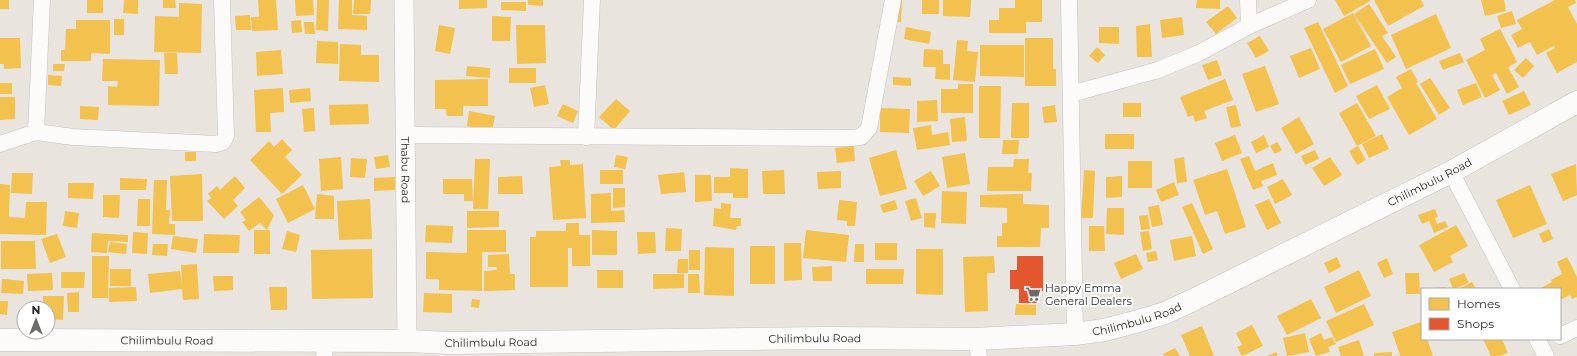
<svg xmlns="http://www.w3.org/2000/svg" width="1577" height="356" viewBox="0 0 1577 356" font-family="Montserrat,sans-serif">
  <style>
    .homes { fill: #f2c14e }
    .shops { fill: #e4572e }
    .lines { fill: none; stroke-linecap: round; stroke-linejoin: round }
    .minor-casing { stroke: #c3c1c1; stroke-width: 17 }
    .tertiary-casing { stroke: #c3c1c1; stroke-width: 20 }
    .secondary-casing { stroke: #c3c1c1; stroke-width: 23 }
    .minor { stroke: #fcfbfa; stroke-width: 16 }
    .tertiary { stroke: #fcfbfa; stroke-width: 19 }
    .secondary { stroke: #fcfbfa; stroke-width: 22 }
    .labels { text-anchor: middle; stroke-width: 4; stroke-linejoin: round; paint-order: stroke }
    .street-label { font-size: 11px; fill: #2a2a2a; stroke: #fff }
    .poi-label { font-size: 11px; fill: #2a2a2a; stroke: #fff; text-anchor: start }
  </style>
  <rect width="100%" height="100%" fill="#eae4df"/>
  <g class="homes">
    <rect x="0" y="0" width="9" height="9"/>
    <rect x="87" y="0" width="16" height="13"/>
    <path d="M124,0H138V14L123,13Z"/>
    <path d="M163,0H175L176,8H163Z"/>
    <path d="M258,0H276L278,30L252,31L251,17H259Z"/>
    <path d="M295,0H313L314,15L296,16Z"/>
    <path d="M317,0H329L328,31L316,30Z"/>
    <path d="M339,0H352V15L367,16V30L338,29Z"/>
    <path d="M354,0H371L370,14H353Z"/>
    <path d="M459,0H487V8L459,9Z"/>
    <path d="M528,0H543V6L528,5Z"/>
    <path d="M894,0H902L901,22H894Z"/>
    <rect x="922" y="0" width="17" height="14"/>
    <path d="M943,0H971L970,17L943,16Z"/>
    <path d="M1015,0H1042V22H1026V33H989V20H999V8H1015Z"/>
    <path d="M1197,0H1220V9L1196,8Z"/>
    <path d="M1335,0H1370V1L1344,16Z"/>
    <path d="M1374,0H1421L1424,6L1388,26Z"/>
    <path d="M1481,0H1504L1506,11L1485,16Z"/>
    <path d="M1555,0H1575L1576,3L1568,7L1577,24V62L1557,73L1546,53L1555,48L1554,46L1537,55L1530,42L1518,48L1511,35L1522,29L1517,20Z"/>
    <path d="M501,2H526V11L501,10Z"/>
    <path d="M179,3L202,4L201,53L154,52L155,16L179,17Z"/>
    <path d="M1369,4L1388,33L1382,36L1396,57L1387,63L1354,14Z"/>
    <path d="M1228,6L1237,18L1216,34L1206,22Z"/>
    <path d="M1512,11L1516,24L1501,28L1497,16Z"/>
    <path d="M1353,13L1371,46L1341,62L1323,29Z"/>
    <path d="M1436,14L1451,48L1406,69L1391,35Z"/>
    <path d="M250,15L251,30H236L235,16Z"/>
    <path d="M492,16L511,17L510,41H492Z"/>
    <path d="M1182,17L1184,35L1162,38L1160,20Z"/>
    <rect x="114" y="19" width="10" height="16"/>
    <path d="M76,20H110V54L91,53V61H61V50H65L66,29H76Z"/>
    <path d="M301,20L302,32L292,33L291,21Z"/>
    <path d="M304,22H314L315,34H305Z"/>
    <path d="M1318,22L1348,86L1335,93L1304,28Z"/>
    <path d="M1150,24L1152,57H1137L1136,26Z"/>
    <path d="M439,25L455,28L450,54L435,51Z"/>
    <path d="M516,25H545L546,63L517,64Z"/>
    <path d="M906,27L931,32L929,44L904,39Z"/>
    <path d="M1099,27H1119V44L1099,43Z"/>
    <path d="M1500,29L1517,62L1508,67L1519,87L1507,94L1496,73L1492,75L1500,90L1485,98L1466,60L1485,50L1480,39Z"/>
    <path d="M1260,36L1269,51L1256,58L1247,43Z"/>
    <path d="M0,38H20L21,68L4,69V64H0Z"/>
    <path d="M1025,38H1053V69H1056V86H1025Z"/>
    <path d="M957,40L968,41L967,51L978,52L975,82L953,80Z"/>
    <path d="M317,41L338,42V64L316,63Z"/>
    <path d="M340,44L361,45V55H379V82L339,81Z"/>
    <path d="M980,45H1024V77L980,76Z"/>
    <path d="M1097,47L1105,55L1098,63L1089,56Z"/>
    <path d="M1311,48L1320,69L1299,78L1290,56Z"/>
    <path d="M924,49L943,50V64H950V80L935,79L936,67H923Z"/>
    <path d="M1375,49L1384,69L1350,84L1341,65Z"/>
    <path d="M281,50L283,74L257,76L256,52Z"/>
    <path d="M164,53H177L178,74H165Z"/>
    <path d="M1460,53L1464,62L1443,70L1439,61Z"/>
    <path d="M1526,58L1534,66L1523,78L1514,70Z"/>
    <path d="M103,59L160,60L159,106L108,105V86L117,87L118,81H102Z"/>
    <path d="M1217,60L1222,75L1208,80L1202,65Z"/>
    <path d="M53,64H65L64,71H53Z"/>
    <path d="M467,66L490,68V78L466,76Z"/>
    <path d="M1265,66L1279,104L1256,112L1242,74Z"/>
    <rect x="509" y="68" width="27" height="15"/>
    <path d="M1411,69L1418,82L1416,83L1437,119L1409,135L1387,97L1402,88L1396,77Z"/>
    <path d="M48,75L62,76L61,86L48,85Z"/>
    <path d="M893,77L911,78V86L893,85Z"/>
    <path d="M1430,78L1450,108L1439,115L1420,84Z"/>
    <path d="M488,79V106H463V116H447L446,109H435V80Z"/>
    <path d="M1225,79L1233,100L1204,111L1207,118L1195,122L1193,115L1188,117L1180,97Z"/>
    <rect x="0" y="83" width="12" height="11"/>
    <path d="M1476,83L1482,97L1463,105L1457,90Z"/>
    <path d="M958,84H973V113H941V89H958Z"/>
    <path d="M545,85L549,104L534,107L530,88Z"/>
    <path d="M1377,85L1390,109L1369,119L1356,96Z"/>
    <path d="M979,86H1001L1000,138H979Z"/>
    <path d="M283,88L284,112L270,113L271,132H256L254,90Z"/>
    <path d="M310,88L311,101L290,103L289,90Z"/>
    <path d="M1524,91L1531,105L1509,115L1502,101Z"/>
    <path d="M0,97H15V119L0,120Z"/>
    <path d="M616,99L630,111L614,130L599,117Z"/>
    <path d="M937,100L938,121L917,122V101Z"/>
    <path d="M1012,103H1029V138H1011Z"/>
    <rect x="1123" y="103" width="18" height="14"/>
    <path d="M1357,103L1376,136L1357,146L1339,113Z"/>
    <path d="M368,104L369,124L330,125L329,105Z"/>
    <path d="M563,104L578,111L573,123L557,116Z"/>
    <path d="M1055,105L1057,122L1044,123L1042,107Z"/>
    <path d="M1236,105L1241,126L1231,128L1226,107Z"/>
    <path d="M80,106L99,107L98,120L80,119Z"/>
    <path d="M314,108L315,131L304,132L302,109Z"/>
    <path d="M880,108L910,109L909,133L880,132Z"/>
    <path d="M469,111L495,116L492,131L467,126Z"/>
    <path d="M965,117L967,141L952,142L950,119Z"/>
    <path d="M1299,117L1314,144L1296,154L1281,128Z"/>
    <path d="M931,125L932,135L948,132L950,145L917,150L913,128Z"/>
    <rect x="1105" y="134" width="29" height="15"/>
    <path d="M1382,134L1389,149L1369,158L1362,144Z"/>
    <path d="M1235,135L1242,153L1222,161L1215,143Z"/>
    <path d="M1264,135L1269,147L1256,153L1251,142Z"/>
    <path d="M282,139L292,150L285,157L302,175L282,194L250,160L269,141L274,147Z"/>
    <path d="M1003,140H1019L1018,154H1002Z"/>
    <path d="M1277,142L1282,150L1275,154L1270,146Z"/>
    <path d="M854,146L855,161L837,163L835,148Z"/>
    <path d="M1358,146L1366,160L1357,165L1349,151Z"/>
    <path d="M896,150L907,189L880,196L869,158Z"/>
    <path d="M1315,150L1319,159L1305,165L1301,156Z"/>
    <rect x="185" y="152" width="11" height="9"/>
    <path d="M965,153L970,184L947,188L942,157Z"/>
    <path d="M388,155L390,167L376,169L374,157Z"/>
    <path d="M616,155L628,157L625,169L614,167Z"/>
    <path d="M1249,156L1255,171L1273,163L1277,175L1261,181L1263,186L1253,190L1240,159Z"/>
    <path d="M341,157L343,189L321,191L319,159Z"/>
    <path d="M1184,157L1187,182L1177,183L1174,159Z"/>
    <path d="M1330,157L1342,175L1324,186L1312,168Z"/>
    <path d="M351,158L367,159L365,178L350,177Z"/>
    <path d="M475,159H490L488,209H473Z"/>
    <path d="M1014,159H1029L1028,173H1032L1031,191H987L988,167H1013Z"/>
    <path d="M560,160H570V165L583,164L586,218L553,220L549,167L561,166Z"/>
    <rect x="1128" y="161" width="24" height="27"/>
    <path d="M1576,164L1577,195L1563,201L1551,174Z"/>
    <path d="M730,168L748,169V198H733V193H714V177H730Z"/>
    <path d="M1227,169L1246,227L1225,234L1217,211L1205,215L1193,180Z"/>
    <rect x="600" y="170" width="23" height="14"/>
    <path d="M784,170L785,194H763L762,171Z"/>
    <path d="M1084,170L1095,171L1093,218H1081Z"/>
    <path d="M841,171V188L818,189L817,172Z"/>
    <path d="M931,171L940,186L923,196L914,181Z"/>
    <path d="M684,172L686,192L661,194L658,175Z"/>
    <path d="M12,173H33L32,194L11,193Z"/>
    <path d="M202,174L203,221H172L170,176Z"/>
    <path d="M695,175H711L712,201L695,202Z"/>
    <path d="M235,176L245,188L233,200L238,206L224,219L207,201L211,198L208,194L217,186L220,190Z"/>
    <path d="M522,176L523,194H498V177Z"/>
    <path d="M1122,176V197L1106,198V177Z"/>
    <path d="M395,177V190L374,191V178Z"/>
    <path d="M120,178L147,179L146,190H120Z"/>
    <path d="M443,179H472L473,201H464V194H443Z"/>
    <path d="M1283,179L1292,195L1275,204L1267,187Z"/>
    <path d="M154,180H167L166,210H170L169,224H175V235L152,234Z"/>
    <path d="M1174,182L1179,195L1161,202L1156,190Z"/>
    <path d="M68,183H94L93,199L68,198Z"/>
    <path d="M0,184L10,185L9,217L25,218L26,202H47L46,235L0,234Z"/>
    <path d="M303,185L315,209L288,223L276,199Z"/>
    <path d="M1530,185L1547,224L1513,238L1496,200Z"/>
    <path d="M613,188H625V207L613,208Z"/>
    <path d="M942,191L967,192L966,224L941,223Z"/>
    <path d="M611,193V211L624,210L625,222L591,223V194Z"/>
    <path d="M317,194L334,196V219H315Z"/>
    <path d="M1023,194V204L1049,205V228H1041L1040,247H997V236H1002V223H1007V208L980,207V195Z"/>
    <path d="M103,195H120L119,218L103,217Z"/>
    <path d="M259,197L274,215L267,230L260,223L249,231L242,222L246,220L240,212Z"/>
    <path d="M916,198L922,218L911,221L905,201Z"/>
    <path d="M138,199H150V226H137Z"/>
    <path d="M370,199L372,239L339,240L337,201Z"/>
    <path d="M1269,199L1281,223L1267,230L1255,205Z"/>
    <path d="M839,200L857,202L855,226H847V221L837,220Z"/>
    <path d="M895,200L898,209L883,213L880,205Z"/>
    <path d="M721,203L731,204L730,218H741V226H737L736,230L713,226L714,208L721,209Z"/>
    <path d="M1192,203L1213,249L1203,254L1182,207Z"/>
    <path d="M1159,205L1163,225L1152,227L1148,207Z"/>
    <path d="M1107,208H1124V235L1106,234Z"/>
    <path d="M1435,209L1438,217L1435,218L1437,224L1445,221L1448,227L1434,233L1429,221L1422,224L1418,215Z"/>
    <path d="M65,211L79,213L77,228L63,226Z"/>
    <path d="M467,211H499V227L467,228Z"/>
    <path d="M924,213H936L935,228L924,227Z"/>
    <path d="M1148,215L1150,229L1141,230L1139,216Z"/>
    <path d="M566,223H579V235H590V266H572V248H568V287H530V237H536V231H566Z"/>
    <path d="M426,225L453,226L452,243L425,242Z"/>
    <path d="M1456,225L1468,246L1450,256L1453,262L1434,272L1419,245Z"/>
    <path d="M1089,226H1104L1105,251H1089Z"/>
    <path d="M666,228L682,229L681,251H665Z"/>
    <path d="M1549,229L1553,239L1543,243L1539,234Z"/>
    <rect x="254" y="230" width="16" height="24"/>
    <path d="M467,230H506V252H482V291L439,290V279H426V252L467,253Z"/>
    <path d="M592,230L617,231V255H592Z"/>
    <path d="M806,230L849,235L846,262L803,258Z"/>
    <path d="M287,231L300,235L296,252L282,249Z"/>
    <path d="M1149,231L1152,249L1143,251L1140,232Z"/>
    <path d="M133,232L148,233L147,254L132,253Z"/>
    <path d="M637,232H655L656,253L638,254Z"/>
    <path d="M92,233L128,235V242L108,241L107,253L91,252Z"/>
    <path d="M57,234L66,257L50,263L41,239Z"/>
    <path d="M204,234L240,235L239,253H203Z"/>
    <path d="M173,236L198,239L196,253L171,249Z"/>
    <path d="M1192,236L1196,256L1174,261L1170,240Z"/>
    <path d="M1,241H35L36,269H1Z"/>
    <path d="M110,242L127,244L126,254L108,252Z"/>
    <path d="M784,243H801L802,280L784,281Z"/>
    <rect x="875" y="243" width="22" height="17"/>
    <path d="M153,244H168L167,256L152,255Z"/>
    <path d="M855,244H864V262H854Z"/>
    <rect x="750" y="246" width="25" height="38"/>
    <path d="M705,247L734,248V296L704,295Z"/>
    <path d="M372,249L373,298L312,299L311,250Z"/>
    <path d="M916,249H943V295L916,294Z"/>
    <rect x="689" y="250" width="11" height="20"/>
    <path d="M1156,251L1158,260L1148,262L1146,253Z"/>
    <path d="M509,254L510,274H515V290L484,291V271L497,270V267H488V255Z"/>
    <path d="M1136,254L1143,269L1121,279L1114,263Z"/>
    <path d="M92,256H109L108,298H92Z"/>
    <path d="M994,256L995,273H987L988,311L965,312L963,257Z"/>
    <path d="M1337,257L1341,267L1329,273L1324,263Z"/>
    <path d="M1567,257L1577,277V297L1572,299L1570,295L1560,300V289L1541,288L1552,282L1551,280L1562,274L1557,262Z"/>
    <path d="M1387,258L1393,274L1384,278L1377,263Z"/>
    <path d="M678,259H688V273H677Z"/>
    <path d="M197,264L199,299L183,300L182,289L150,293L148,274L180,271L182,285L181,265Z"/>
    <path d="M832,266V281H813L812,267Z"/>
    <rect x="110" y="269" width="21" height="17"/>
    <path d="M866,269H904L903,284H866Z"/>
    <rect x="597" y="270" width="26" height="18"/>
    <path d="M1359,270L1371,296L1336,313L1324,287Z"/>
    <path d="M61,272H85L84,288H61Z"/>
    <path d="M52,273L53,290L28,291L27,274Z"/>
    <path d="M1405,273H1419L1420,294H1406Z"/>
    <path d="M1464,273L1469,283L1453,289L1449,279Z"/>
    <path d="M653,274H684V288L653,289Z"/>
    <path d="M688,274H699L700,293H688Z"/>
    <path d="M213,276H233V290L214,291Z"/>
    <path d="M2,279L24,281L23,294L1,293Z"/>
    <path d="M1472,282L1476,289H1459Z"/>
    <path d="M136,287L137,301L109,302V288Z"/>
    <path d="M269,287H287V310H271Z"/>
    <path d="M1445,287L1446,289H1436V288Z"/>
    <path d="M79,292V312H68L67,293Z"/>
    <path d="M424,293L452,294V313L423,312Z"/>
    <path d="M43,296H64L63,320L48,319V308H43Z"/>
    <path d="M472,299L480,300L479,308L471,307Z"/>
    <path d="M1311,299L1321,318L1287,335L1277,316Z"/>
    <path d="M0,301H8L7,315L0,314Z"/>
    <path d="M1016,304L1036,305V315H1015Z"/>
    <path d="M1364,304L1374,325L1336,342L1326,321Z"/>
    <path d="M1421,322L1422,339H1427L1433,356H1397L1400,355L1392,332Z"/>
    <path d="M1252,325L1263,346L1242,356L1237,347L1242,345L1236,333Z"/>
    <path d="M1202,326L1214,356H1190L1181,335Z"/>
    <path d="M1305,333L1309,352L1287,356L1283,338Z"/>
    <path d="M1321,333L1324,340L1332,337L1336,344L1328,347L1330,352L1316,356L1309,339Z"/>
    <path d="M1483,339H1502L1508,353L1500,356H1491Z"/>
    <path d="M1359,340L1364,356H1341L1338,347Z"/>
    <path d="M1175,348L1180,356H1164L1163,354Z"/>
    <path d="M1276,352L1278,356H1267Z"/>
    <path d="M1392,352V356H1374V353Z"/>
  </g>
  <path class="shops" d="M1017,256H1043V291H1037V303H1019V289H1010V270H1017Z"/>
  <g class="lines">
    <g class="minor-casing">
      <g id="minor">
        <path d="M1069,0L1075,334"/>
        <path d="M1248,0L1249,26"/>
        <path d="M1071,94L1158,70L1199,53L1249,26L1308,0"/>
        <path d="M36,132L73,137L216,144L223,142L226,136L222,0"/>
        <path d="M405,135L851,138L861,137L869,128L893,0"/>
        <path d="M586,137L592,0"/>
        <path d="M0,144L36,132L42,0"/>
        <path d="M1451,172L1512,289"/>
        <path d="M1560,336L1577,328"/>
        <path d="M976,339L979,356"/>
        <path d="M1537,339L1546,356"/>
        <path d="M324,356L326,341"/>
      </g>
    </g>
    <g class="tertiary-casing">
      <g id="tertiary">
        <path id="s1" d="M404,0L407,341"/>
      </g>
    </g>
    <g class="secondary-casing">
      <g id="secondary">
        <path id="s2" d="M0,340L407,341L449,343L827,338L976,339L1075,334L1104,330L1135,322L1165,313L1193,300L1451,172L1577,102"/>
      </g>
    </g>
    <use href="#minor" class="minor"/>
    <use href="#tertiary" class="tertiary"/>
    <use href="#secondary" class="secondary"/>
  </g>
  <defs>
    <g id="supermarket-bare" transform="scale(1.2)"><path d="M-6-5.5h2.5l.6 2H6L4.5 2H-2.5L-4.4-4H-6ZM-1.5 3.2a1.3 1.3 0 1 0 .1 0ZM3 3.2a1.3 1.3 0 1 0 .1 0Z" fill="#6d6b69" stroke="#fff" stroke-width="2.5" paint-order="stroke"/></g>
  </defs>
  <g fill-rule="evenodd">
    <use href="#supermarket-bare" x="1033" y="294"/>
  </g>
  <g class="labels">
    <g class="street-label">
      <text dy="4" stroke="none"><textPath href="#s1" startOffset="170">Thabu Road</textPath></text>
      <text dy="4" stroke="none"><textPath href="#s2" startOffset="1463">Chilimbulu Road</textPath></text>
      <text dy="4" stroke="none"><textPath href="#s2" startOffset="1139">Chilimbulu Road</textPath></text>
      <text dy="4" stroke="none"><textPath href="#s2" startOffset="815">Chilimbulu Road</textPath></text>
      <text dy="4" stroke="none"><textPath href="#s2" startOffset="167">Chilimbulu Road</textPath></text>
      <text dy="4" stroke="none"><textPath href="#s2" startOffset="491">Chilimbulu Road</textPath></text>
    </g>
    <g class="poi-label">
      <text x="1045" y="292">Happy Emma<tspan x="1045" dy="13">General Dealers</tspan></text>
    </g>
  </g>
  <rect x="1421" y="288" width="140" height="52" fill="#ffffff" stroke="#aaaaaa"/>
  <rect x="1429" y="298" width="20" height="12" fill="#f2c14e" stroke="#aaaaaa"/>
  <text x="1457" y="308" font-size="12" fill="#2a2a2a">Homes</text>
  <rect x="1429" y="318" width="20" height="12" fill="#e4572e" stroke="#aaaaaa"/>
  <text x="1457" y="328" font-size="12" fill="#2a2a2a">Shops</text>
  <g transform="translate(36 320)"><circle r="19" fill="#ffffff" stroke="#aaaaaa"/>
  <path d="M0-3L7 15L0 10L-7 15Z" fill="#6d6b69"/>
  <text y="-6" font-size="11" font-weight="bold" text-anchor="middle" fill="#2a2a2a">N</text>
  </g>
</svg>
